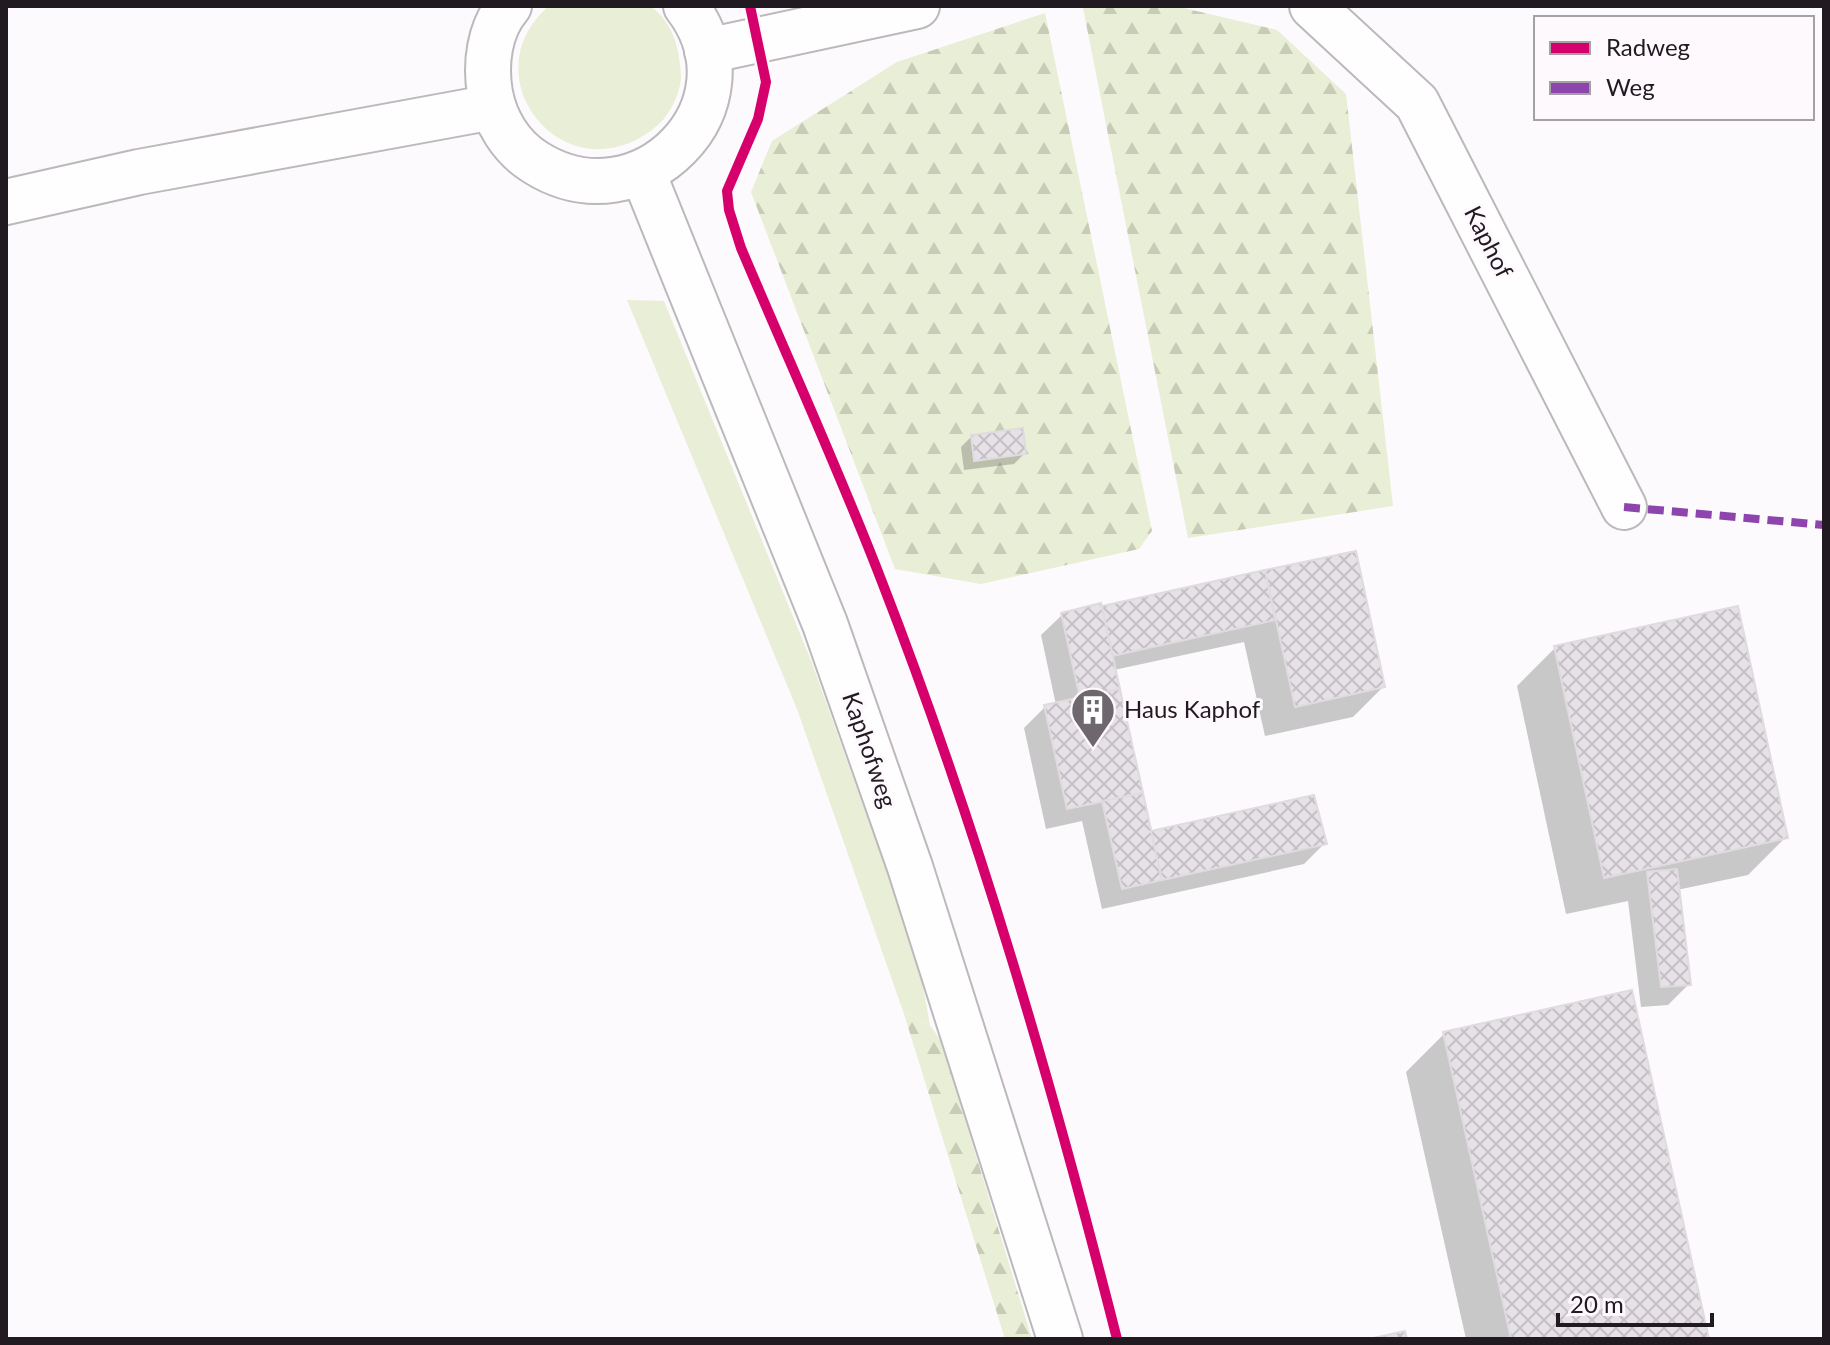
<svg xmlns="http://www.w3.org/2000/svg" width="1830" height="1345" viewBox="0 0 1830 1345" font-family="Lato,sans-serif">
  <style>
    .grass { fill: #e9eed6 }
    .forest { fill: url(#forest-firs) }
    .shadow { fill: #0003 }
    .building { fill: url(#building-cross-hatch); stroke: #dfdbdf; stroke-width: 2 }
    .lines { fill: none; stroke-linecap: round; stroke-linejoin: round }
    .minor-casing { stroke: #bcb8bc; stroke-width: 48 }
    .major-casing { stroke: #bcb8bc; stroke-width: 48 }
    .minor { stroke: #fffeff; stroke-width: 44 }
    .major { stroke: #fffeff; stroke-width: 44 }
    .quiet { stroke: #8e44ad; stroke-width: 8; stroke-dasharray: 16 8; stroke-linecap: butt }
    .cycleway-casing { stroke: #fdf9fd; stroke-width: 15 }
    .cycleway { stroke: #d6006c; stroke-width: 10 }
    .labels { text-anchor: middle; stroke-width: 6; stroke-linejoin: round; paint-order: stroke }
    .street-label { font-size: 24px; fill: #211a21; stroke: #fdf9fd }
    .poi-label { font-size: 24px; fill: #211a21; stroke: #fdf9fd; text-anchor: start }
  </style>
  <defs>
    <pattern id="forest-firs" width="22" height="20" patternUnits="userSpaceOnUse" patternTransform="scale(2)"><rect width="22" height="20" fill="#e9eed6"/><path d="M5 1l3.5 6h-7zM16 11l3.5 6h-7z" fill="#c8ccb7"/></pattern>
    <pattern id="building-cross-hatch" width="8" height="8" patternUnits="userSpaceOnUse" patternTransform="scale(2)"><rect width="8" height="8" fill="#e6e1e6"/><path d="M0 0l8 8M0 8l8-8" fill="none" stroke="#c5c0c5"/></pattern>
  </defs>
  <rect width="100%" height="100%" fill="#fcfafc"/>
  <g class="grass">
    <path d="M549,6H650C674,23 679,48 681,76C681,92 670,114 658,125C568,202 466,77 549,6Z"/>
    <path d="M627,300L664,301L812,663L918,959L930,1025L903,1011L797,709Z"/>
  </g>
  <g class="forest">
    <path d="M1094,6H1175L1277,30L1346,94L1393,506L1188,538L1083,8Z"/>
    <path d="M1045,13L1152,531L1139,549L981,584L895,569L751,192L772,141L897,62Z"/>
    <path d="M903,1011L930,1025L941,1041L1032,1339H1005Z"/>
  </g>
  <g class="shadow">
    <path d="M971,437L1024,454L1014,464L964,470L961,447Z"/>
    <path d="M1354,553L1383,687L1353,717L1265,736L1244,642L1114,670L1149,834L1325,843L1304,864L1102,909L1082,821L1046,829L1024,728L1045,707L1056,705L1041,635L1062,615Z"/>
    <path d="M1555,648L1786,837L1748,875L1677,890L1689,984L1668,1005L1641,1007L1628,901L1566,914L1517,686Z"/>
    <path d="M1444,1034L1707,1339H1466L1406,1072Z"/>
  </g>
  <g class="building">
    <path d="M1023,428L1026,454L974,461L971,435Z"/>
    <path d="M1356,551L1385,687L1295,707L1265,570Z"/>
    <path d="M1265,570L1275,620L1112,656L1102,606Z"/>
    <path d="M1101,603L1120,689L1080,698L1061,613Z"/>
    <path d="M1738,606L1788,838L1604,878L1554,646Z"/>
    <path d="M1120,689L1143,793L1067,809L1044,705Z"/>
    <path d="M1143,793L1162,880L1122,889L1102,801Z"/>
    <path d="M1314,795L1327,844L1162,880L1151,831Z"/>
    <path d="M1677,869L1691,985L1661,987L1647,872Z"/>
    <path d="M1632,990L1709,1339H1511L1443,1032Z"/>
    <path d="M1405,1331L1407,1339H1369Z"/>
  </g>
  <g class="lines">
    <g class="minor-casing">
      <g id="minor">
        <path d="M1312,6L1417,103L1624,507"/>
        <path d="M707,51L917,6"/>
        <path d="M6,202L139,172L493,107"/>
      </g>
    </g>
    <g class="major-casing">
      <g id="major">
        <path d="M509,6C489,29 485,64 490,93C495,121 511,147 535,162C640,229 762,105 686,6"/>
        <path d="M643,173L825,624L910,867L1060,1339"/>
      </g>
    </g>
    <use href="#minor" class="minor"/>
    <use href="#major" class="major"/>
    <path class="quiet" d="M1624,507L1824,525"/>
    <g class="cycleway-casing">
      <path id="cycleway" d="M750,6L766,82L758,119L727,191L729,210L741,248C788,359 839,470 882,582C978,829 1052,1083 1117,1339"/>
    </g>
    <use href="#cycleway" class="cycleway"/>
  </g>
  <defs>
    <g id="building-pin" transform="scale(2.3)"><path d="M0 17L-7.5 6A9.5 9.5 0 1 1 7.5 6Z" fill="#6e686e" stroke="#fdf9fd"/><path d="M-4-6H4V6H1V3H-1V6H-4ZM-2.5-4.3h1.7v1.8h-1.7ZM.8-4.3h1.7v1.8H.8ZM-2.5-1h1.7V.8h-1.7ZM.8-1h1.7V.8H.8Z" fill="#fff"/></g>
  </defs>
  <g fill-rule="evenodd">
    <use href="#building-pin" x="1093" y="710"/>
  </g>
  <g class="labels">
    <g class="street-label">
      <text transform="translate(1488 242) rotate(63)" y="8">Kaphof</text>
      <text transform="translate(869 750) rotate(71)" y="8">Kaphofweg</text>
    </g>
    <g class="poi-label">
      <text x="1124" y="718">Haus Kaphof</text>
    </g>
  </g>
  <rect width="1830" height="1345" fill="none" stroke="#211a21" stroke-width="16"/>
  <rect x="1534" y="16" width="280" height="104" fill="#fdf9fd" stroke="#a5a0a5" stroke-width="2"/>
  <rect x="1550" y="42" width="40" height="12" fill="#d6006c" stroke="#a5a0a5" stroke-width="2"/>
  <text x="1606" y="56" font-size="24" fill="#211a21">Radweg</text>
  <rect x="1550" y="82" width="40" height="12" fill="#8e44ad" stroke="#a5a0a5" stroke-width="2"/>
  <text x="1606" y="96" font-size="24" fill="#211a21">Weg</text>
  <path d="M1558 1313v12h154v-12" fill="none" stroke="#211a21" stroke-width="4"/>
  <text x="1570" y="1313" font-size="24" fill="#211a21" stroke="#fdf9fd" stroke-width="6" paint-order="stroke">20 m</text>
</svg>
